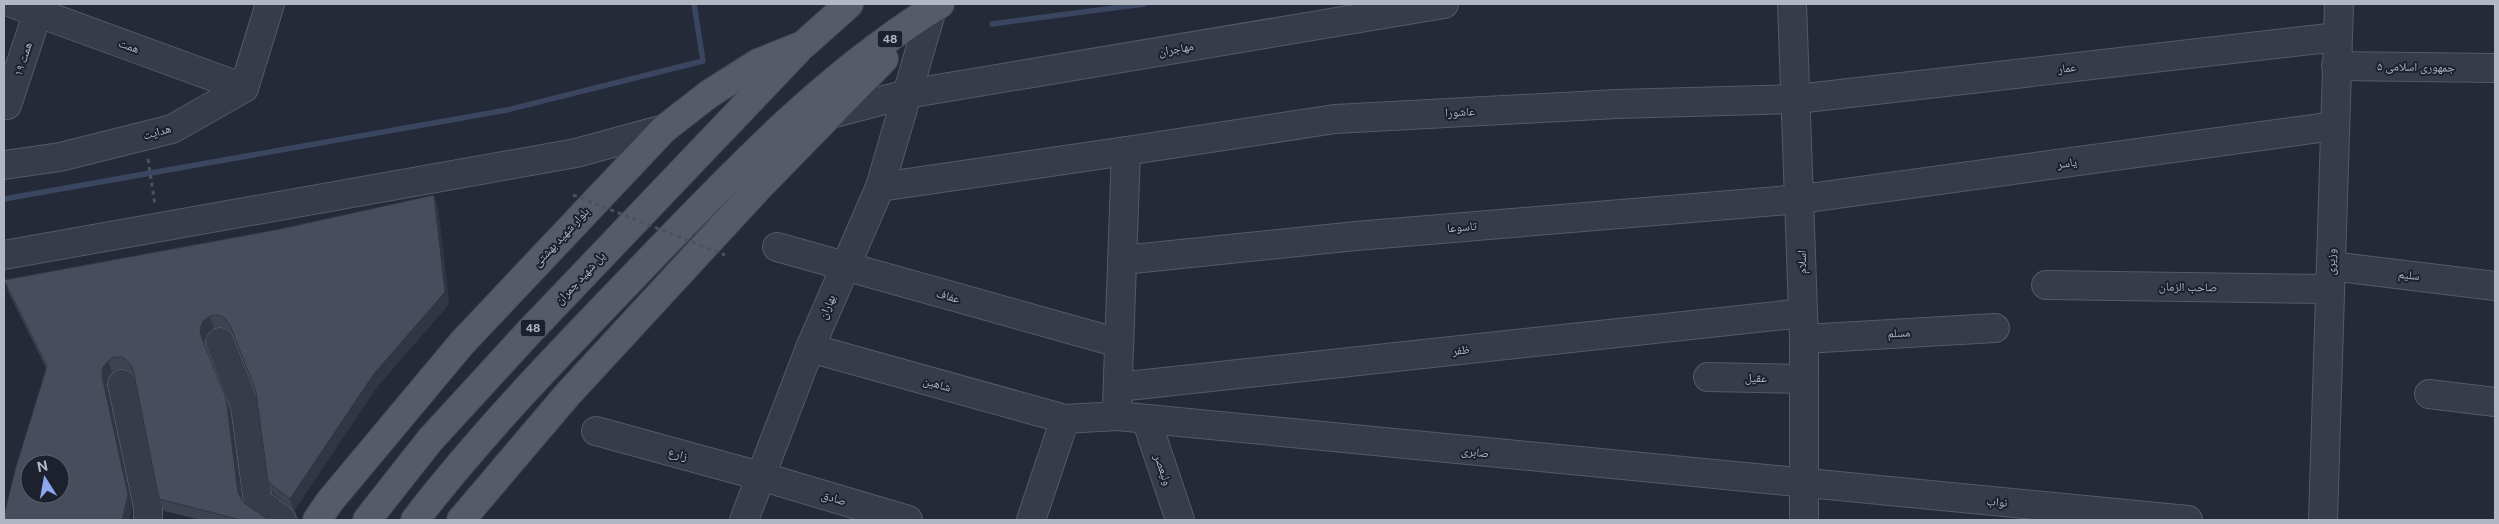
<svg xmlns="http://www.w3.org/2000/svg" width="2499" height="524" viewBox="0 0 2499 524" font-family="'Public Sans','Noto Naskh Arabic',sans-serif">
  <style>
    .lines { fill: none; stroke-linecap: round; stroke-linejoin: round }
    .stream { stroke: #3a455f; stroke-width: 5.5 }
    .minor-casing { stroke: #555a66; stroke-width: 30 }
    .major-casing { stroke: #404551; stroke-width: 30 }
    .path { stroke: #47555a; stroke-width: 3; stroke-dasharray: 4 4; stroke-linecap: butt }
    .minor { stroke: #373c48; stroke-width: 28 }
    .major { stroke: #555b68; stroke-width: 28 }
    .path-bridge { stroke: #47555a; stroke-width: 3; stroke-dasharray: 4 4; stroke-linecap: butt }
    .wall { fill: #3e4251 }
    .shaded-wall { fill: #323642 }
    .building { fill: #484d5e; stroke: #323642; fill-rule: evenodd }
    .labels { text-anchor: middle; stroke-width: 4; stroke-linejoin: round; paint-order: stroke }
    .shield { fill: #1d212d; stroke: #858a97; stroke-width: 1 }
    .shield-label { font-size: 11px; font-weight: bold; fill: #b2b7c4 }
    .street-label { font-size: 12px; fill: #b2b7c4; stroke: #1d212d }
  </style>
  <rect width="100%" height="100%" fill="#242a38"/>
  <g class="lines">
    <g class="stream">
      <path d="M992,24L1144,4"/>
      <path d="M4,199L507,110L703,61L694,4"/>
    </g>
    <g class="minor-casing">
      <g id="minor">
        <path d="M14,4L244,88"/>
        <path d="M1792,4L1804,339V520"/>
        <path d="M2336,66L2495,68"/>
        <path d="M7,105L38,12"/>
        <path d="M831,114L907,94L1444,4"/>
        <path d="M1126,151L1335,119L1617,104L1797,99L2337,37"/>
        <path d="M4,165L60,157L172,129L244,88L270,4"/>
        <path d="M880,187L1126,151L1117,405"/>
        <path d="M777,247L1119,343"/>
        <path d="M4,255L576,153L664,129"/>
        <path d="M1123,260L1356,236L1801,199L2334,126"/>
        <path d="M2331,266L2495,286"/>
        <path d="M2046,285L2330,289"/>
        <path d="M1804,339L1995,328"/>
        <path d="M220,342L245,406L258,502L282,520"/>
        <path d="M810,348L1065,419L1117,416L2188,520"/>
        <path d="M1708,377L1804,379"/>
        <path d="M122,384L148,507V520"/>
        <path d="M1118,387L1803,313"/>
        <path d="M2429,394L2495,402"/>
        <path d="M1146,419L1180,520"/>
        <path d="M596,431L760,476L908,520"/>
        <path d="M744,520L810,348L880,187L932,9"/>
        <path d="M1031,520L1065,419"/>
        <path d="M2323,520L2339,4"/>
      </g>
    </g>
    <g class="major-casing">
      <g id="major">
        <path d="M317,520L330,501L462,343L664,129L709,94L758,63L803,45L849,4"/>
        <path d="M367,520L430,440L530,331L798,50"/>
        <path d="M415,520C482,433 558,355 634,276C728,178 824,75 940,4"/>
        <path d="M461,520L568,394L759,187L884,59"/>
      </g>
    </g>
    <path class="path" d="M148,159L155,205"/>
    <use href="#minor" class="minor"/>
    <use href="#major" class="major"/>
    <path class="path-bridge" d="M573,195L725,255"/>
  </g>
  <path class="wall" d="M438,207L449,304L377,387L294,511L273,493L268,482L256,393L235,336L229,330L222,327L214,328L208,333L205,340V347L230,410L242,499L244,503L269,520H201L164,511L159,499L134,375L133,373L126,369H118L112,372L107,379V387L132,507L129,520H4L46,368L8,291L4,280Z"/>
  <g class="shaded-wall">
    <path d="M434,195L438,207L449,304L377,387L294,511L290,499Z"/>
    <path d="M210,316L214,328L208,333L205,340V348L201,336L200,329L203,321Z"/>
    <path d="M108,361L112,372L107,379V387L132,507L129,520H122L102,376L103,367Z"/>
    <path d="M226,398L230,410L243,504L238,493Z"/>
  </g>
  <path class="building" d="M434,195L445,292L373,375L290,499L268,482L256,392L230,325L225,318L218,315L210,316L203,321L200,329L201,336L226,398L238,493L244,503L269,520H241L159,499L133,369L129,362L122,357H114L108,361L103,367L102,376L128,495L122,520H4V515L15,470L47,366L4,280L280,229ZM30,464H60V494H30Z"/>
  <g class="labels">
    <g class="shield">
      <rect x="877.5" y="30.5" width="25" height="17" rx="4"/>
      <rect x="520.5" y="319.5" width="25" height="17" rx="4"/>
    </g>
    <g class="shield-label">
      <text x="890" y="43">48</text>
      <text x="533" y="332">48</text>
    </g>
    <g class="street-label">
      <text transform="translate(129 46) rotate(20)" y="4">همت</text>
      <text transform="translate(1176 49) rotate(-10)" y="4">مهاجران</text>
      <text transform="translate(23 59) rotate(-72)" y="4">همت ۱۹</text>
      <text transform="translate(2416 67) rotate(1)" y="4">جمهوری اسلامی ۵</text>
      <text transform="translate(2067 68) rotate(-7)" y="4">عمار</text>
      <text transform="translate(1460 112) rotate(-3)" y="4">عاشورا</text>
      <text transform="translate(157 132) rotate(-16)" y="4">هدایت</text>
      <text transform="translate(2067 163) rotate(-8)" y="4">یاسر</text>
      <text transform="translate(1462 227) rotate(-5)" y="4">تاسوعا</text>
      <text transform="translate(561 237) rotate(-47)" y="4">بلوار شهید بهشتی</text>
      <text transform="translate(1802 262) rotate(-91)" y="4">اسلام</text>
      <text transform="translate(2331 262) rotate(-89)" y="4">وزیری</text>
      <text transform="translate(2409 275) rotate(7)" y="4">سلیم</text>
      <text transform="translate(580 278) rotate(-47)" y="4">پل شهید چمران</text>
      <text transform="translate(2188 287) rotate(1)" y="4">صاحب الزمان</text>
      <text transform="translate(948 296) rotate(15)" y="4">عفاف</text>
      <text transform="translate(827 307) rotate(-67)" y="4">بهاران</text>
      <text transform="translate(1899 333) rotate(-3)" y="4">مسلم</text>
      <text transform="translate(1461 350) rotate(-6)" y="4">ظفر</text>
      <text transform="translate(1756 378) rotate(1)" y="4">عقیل</text>
      <text transform="translate(937 384) rotate(16)" y="4">شاهین</text>
      <text transform="translate(1475 452) rotate(6)" y="4">صابری</text>
      <text transform="translate(678 454) rotate(15)" y="4">زارع</text>
      <text transform="translate(1163 470) rotate(71)" y="4">ولیعصر</text>
      <text transform="translate(834 498) rotate(17)" y="4">صادق</text>
      <text transform="translate(1997 502) rotate(5)" y="4">نواب</text>
    </g>
  </g>
  <rect width="2499" height="524" fill="none" stroke="#b2b7c4" stroke-width="10"/>
  <g transform="translate(45 479) rotate(349)"><circle r="24" fill="#1d212d" stroke="#595d69"/>
  <path d="M0-4L9 19L0 12L-9 19Z" fill="#8ea6ed"/>
  <text y="-8" font-size="14" font-weight="bold" text-anchor="middle" fill="#b2b7c4">N</text>
  </g>
</svg>
